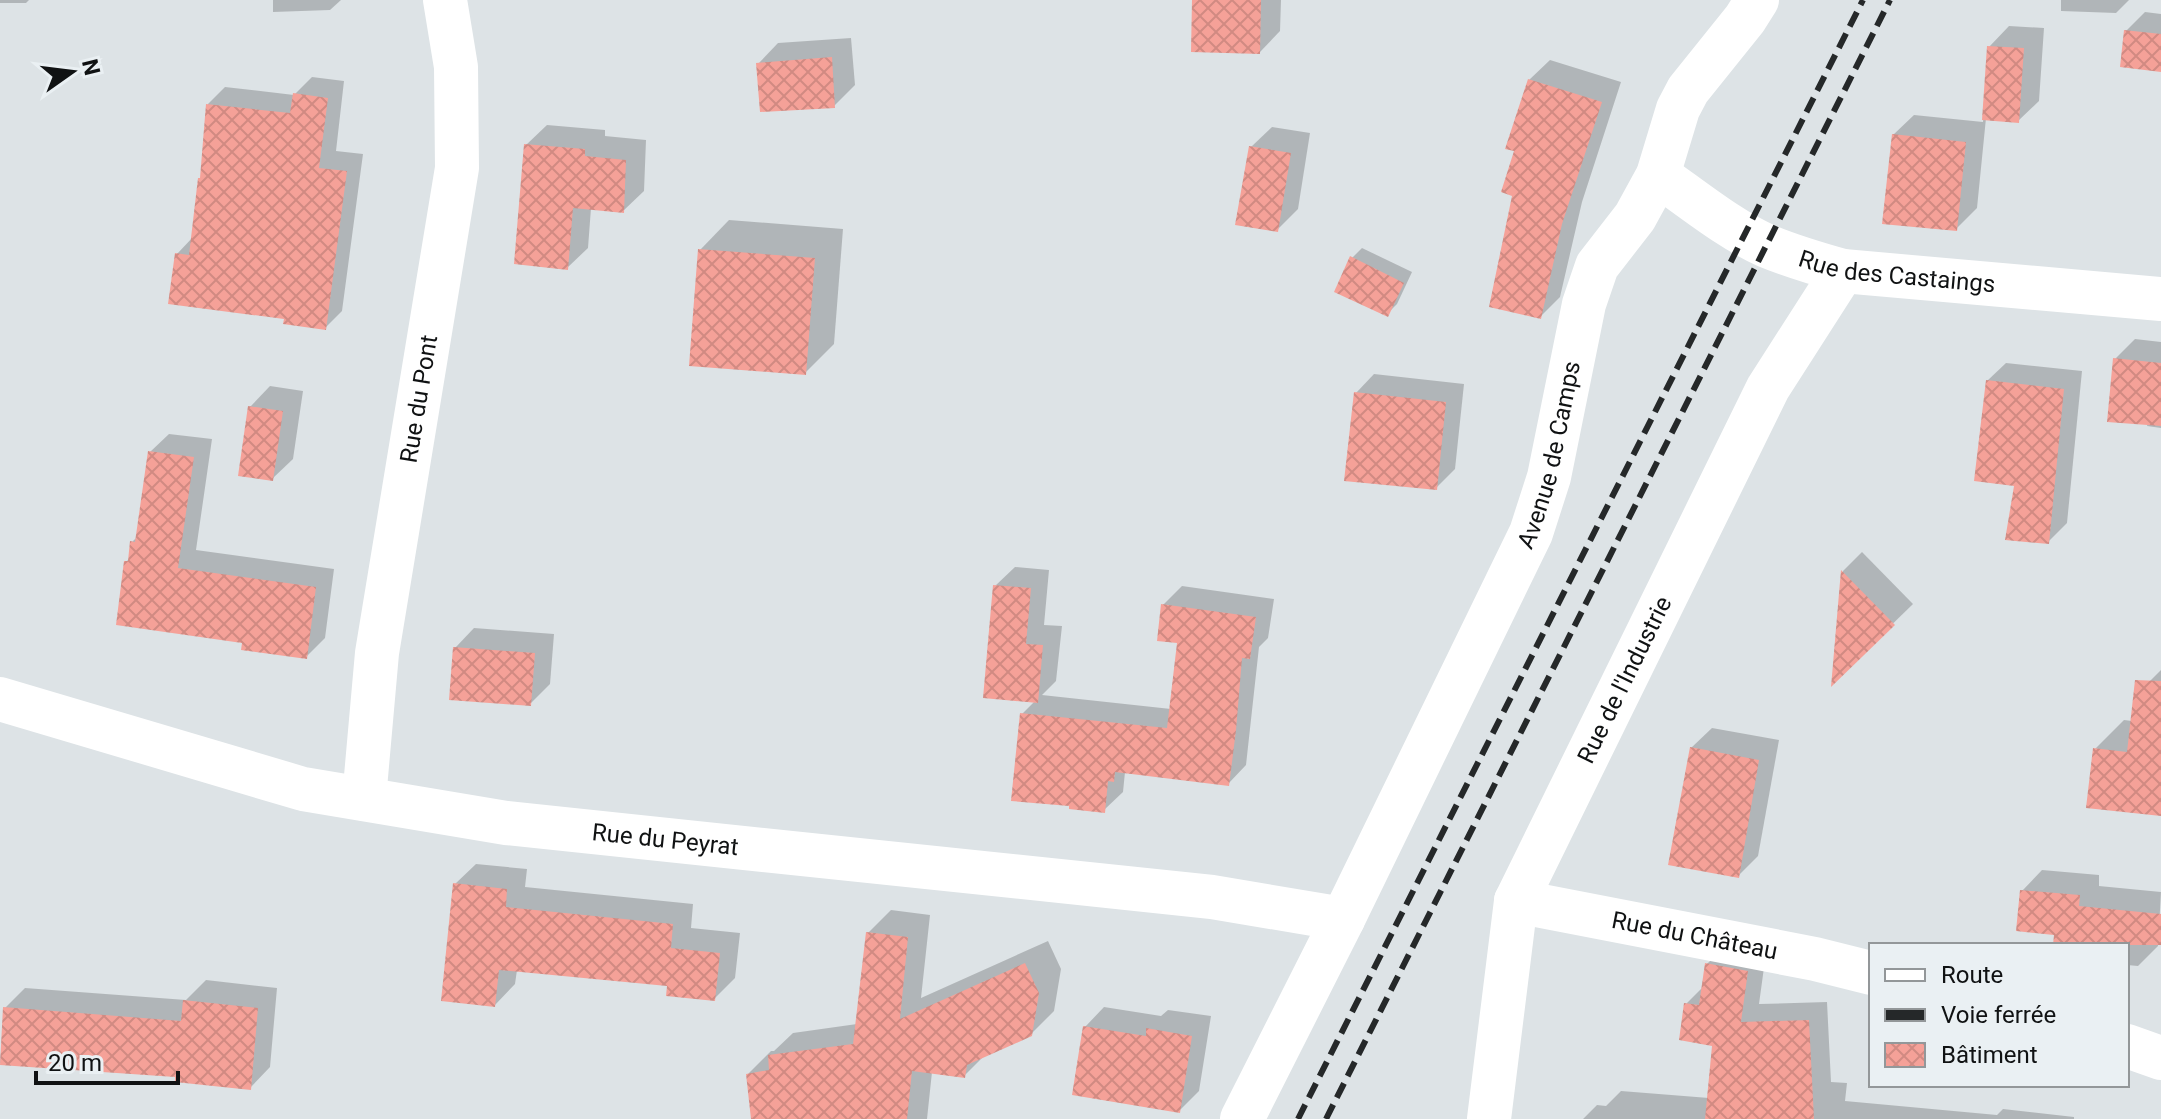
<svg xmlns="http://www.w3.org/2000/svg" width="2161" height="1119" viewBox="0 0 2161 1119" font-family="Roboto,sans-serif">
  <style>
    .shadow { fill: #0003 }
    .building { fill: url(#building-cross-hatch) }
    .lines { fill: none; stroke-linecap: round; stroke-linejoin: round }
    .minor { stroke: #fff; stroke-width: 44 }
    .rail { stroke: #252829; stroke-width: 6; stroke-dasharray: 16 8; stroke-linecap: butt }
    .labels { text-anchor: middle; stroke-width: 8; stroke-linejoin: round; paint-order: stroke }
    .street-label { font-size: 24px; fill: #101213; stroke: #eaf0f3 }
  </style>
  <defs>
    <pattern id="building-cross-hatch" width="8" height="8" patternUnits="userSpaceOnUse" patternTransform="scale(2)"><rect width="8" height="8" fill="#f5a198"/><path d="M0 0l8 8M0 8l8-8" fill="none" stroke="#d18a82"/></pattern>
  </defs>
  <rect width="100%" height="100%" fill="#dde3e6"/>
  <g class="shadow">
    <path d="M0,0H29L26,3H0Z"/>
    <path d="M273,0H341L330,10L273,12Z"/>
    <path d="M1194,0H1281L1280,31L1260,52Z"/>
    <path d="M2061,0H2129L2116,13L2061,11Z"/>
    <path d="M2145,12L2161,14V69L2126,31Z"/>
    <path d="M2009,26L2044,28L2039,101L2018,121L1986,118L1977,208L1956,229L1893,135L1914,115L1983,122L1989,47Z"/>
    <path d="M851,38L855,85L834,106L758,64L778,43Z"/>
    <path d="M1550,60L1621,82L1582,202L1560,297L1540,317L1514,195L1517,150L1529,80Z"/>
    <path d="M312,77L344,81L336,151L363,154L342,311L325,328L286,317L177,254L193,237L202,177L208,104L225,87L294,95Z"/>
    <path d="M547,125L605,130V136L646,140L644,191L623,211L591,208L588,248L567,268L526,145Z"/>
    <path d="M1272,127L1310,133L1298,209L1277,230L1251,147Z"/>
    <path d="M729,220L843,229L834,344L805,373L700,250Z"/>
    <path d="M1362,248L1412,272L1397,304L1387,314L1352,258Z"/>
    <path d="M2135,339L2161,342V428L2147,426L2148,423L2115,359Z"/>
    <path d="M2006,363L2082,371L2067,523L2048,542L2016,484L1987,381Z"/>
    <path d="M1374,374L1464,384L1455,469L1436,488L1356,393Z"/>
    <path d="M270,386L303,391L293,459L272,479L250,407Z"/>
    <path d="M169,434L212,439L196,550L334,569L325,638L306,657L244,641L126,562L130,558L132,542L137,537L150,452Z"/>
    <path d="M1862,552L1913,604L1833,682L1843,571Z"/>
    <path d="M1015,567L1049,570L1044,625L1062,626L1056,681L1042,695L1171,709L1179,641L1163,605L1182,586L1274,599L1268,638L1259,647L1246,765L1228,784L1125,772L1123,792L1104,810L1022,714L1035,701L995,586Z"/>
    <path d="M474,628L554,634L550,684L530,704L455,648Z"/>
    <path d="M2161,670V814L2095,749L2124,720L2132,721L2135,696Z"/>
    <path d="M1712,728L1779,740L1758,856L1738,876L1691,748Z"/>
    <path d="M476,864L527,869L525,887L693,904L691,928L740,933L735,978L714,999L669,985L517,970L515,984L495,1005L455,884Z"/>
    <path d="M2042,870L2099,875V886L2161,892L2158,946L2138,966L2127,965V945H2055L2056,933L2022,891Z"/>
    <path d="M891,910L930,915L921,998L1048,941L1061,969L1054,1011L1031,1034L986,1054L965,1075L932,1072L927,1119H753L748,1074L771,1051H774L793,1033L857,1024L868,933Z"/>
    <path d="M1726,945L1766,953L1759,1004L1827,1002L1831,1082L1847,1083L1845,1101L1997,1115L2003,1109L2074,1117V1119H1583L1597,1105L1606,1106L1621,1091L1709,1098L1714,1044L1686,1004L1704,986L1707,964Z"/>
    <path d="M206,980L277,988L270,1067L250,1088L178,1075L0,1063L5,1008L25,988L186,1000Z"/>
    <path d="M1104,1007L1161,1016L1168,1010L1211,1016L1199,1091L1179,1111L1085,1027Z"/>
  </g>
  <g class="building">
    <path d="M1192,0H1261L1260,54L1191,52Z"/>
    <path d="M2124,30L2161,34V72L2120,67Z"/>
    <path d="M1987,46L2024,48L2019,123L1982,120Z"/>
    <path d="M832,57L835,108L760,112L756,63Z"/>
    <path d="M1528,79L1602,102L1562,224L1541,319L1489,307L1512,196L1501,192L1514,151L1505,149Z"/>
    <path d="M293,93L328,98L319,168L347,171L326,330L283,324L284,319L168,304L175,253L189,255L198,178H200L206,104L290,113Z"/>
    <path d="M1892,134L1966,142L1957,231L1882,224Z"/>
    <path d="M524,144L585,149V156L626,160L624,213L573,208L568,270L514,264Z"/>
    <path d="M1249,146L1291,153L1278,232L1235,225Z"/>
    <path d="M698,249L815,258L806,375L689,366Z"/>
    <path d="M1350,256L1404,283L1388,317L1334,292Z"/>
    <path d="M2113,358L2161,363V426L2107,422Z"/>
    <path d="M1986,380L2064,389L2049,544L2005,540L2014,486L1974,481Z"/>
    <path d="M1354,392L1446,402L1437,490L1344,481Z"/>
    <path d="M248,406L283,411L273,481L238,476Z"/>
    <path d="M148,451L194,457L178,568L316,587L307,659L241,650L242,643L116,625L124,561H128L130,541L135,542Z"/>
    <path d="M1841,570L1895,625L1831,687Z"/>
    <path d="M993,585L1031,588L1026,644L1043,645L1038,703L983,698Z"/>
    <path d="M1161,604L1256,617L1250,659L1242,658L1236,730L1229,786L1115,772L1114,782L1108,781L1105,813L1069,809V806L1011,801L1020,713L1167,728L1177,643L1157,641Z"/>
    <path d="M453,647L535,653L531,706L449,700Z"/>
    <path d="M2135,680L2161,681V816L2086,808L2093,748L2127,752Z"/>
    <path d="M1690,747L1759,760L1739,878L1668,865Z"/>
    <path d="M453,883L507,889L506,907L673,924L671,948L720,953L715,1001L666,996L667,986L499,970L495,1007L441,1001Z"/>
    <path d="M2020,890L2080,895L2079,906L2161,914V945H2053L2054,935L2016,931Z"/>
    <path d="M866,932L908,937L900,1019L1025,963L1039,993L1032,1036L967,1065L965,1078L912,1071L907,1119H751L746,1074L769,1070L768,1055L853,1044Z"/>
    <path d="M1705,963L1748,971L1741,1022L1809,1020L1814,1119H1705L1712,1046L1679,1040L1684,1003L1699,1005Z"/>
    <path d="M183,1000L258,1008L251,1090L175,1082V1077L0,1065L3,1007L181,1021Z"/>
    <path d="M1083,1026L1146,1036V1028L1192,1036L1180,1113L1072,1095Z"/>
  </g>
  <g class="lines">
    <g class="minor">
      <path id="s1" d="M1658,175C1691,198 1730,230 1767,246C1791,256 1818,264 1843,271L2161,299"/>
      <path id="s2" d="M0,699L303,789L506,823L1212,897L1343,919"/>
      <path id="s3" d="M364,799L377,653L457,168L456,67L445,0"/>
      <path id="s4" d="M1516,901L1815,959L1871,973"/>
      <path d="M2127,1046L2161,1058"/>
      <path id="s5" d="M1242,1119L1343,919L1531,533L1549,477L1584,304L1597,266L1635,217L1658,175L1678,109L1688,90L1745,19L1757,0"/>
      <path id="s6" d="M1489,1119L1516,901L1768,388L1843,271"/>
    </g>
    <g class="rail">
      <path d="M1298,1119L1863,0"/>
      <path d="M1326,1119L1890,0"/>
    </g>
  </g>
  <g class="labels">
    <g class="street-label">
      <text dy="8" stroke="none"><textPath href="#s1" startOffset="264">Rue des Castaings</textPath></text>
      <text dy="8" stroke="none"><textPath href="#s3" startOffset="404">Rue du Pont</textPath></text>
      <text dy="8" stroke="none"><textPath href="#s5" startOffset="734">Avenue de Camps</textPath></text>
      <text dy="8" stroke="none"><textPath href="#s6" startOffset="466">Rue de l'Industrie</textPath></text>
      <text dy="8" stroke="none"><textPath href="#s2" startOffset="682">Rue du Peyrat</textPath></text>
      <text dy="8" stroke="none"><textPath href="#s4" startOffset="182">Rue du Château</textPath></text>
    </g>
  </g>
  <rect x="1869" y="943" width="260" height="144" fill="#eaf0f3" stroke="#939799" stroke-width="2"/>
  <rect x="1885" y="969" width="40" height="12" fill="#ffffff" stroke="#939799" stroke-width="2"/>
  <text x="1941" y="983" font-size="24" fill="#101213">Route</text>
  <rect x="1885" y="1009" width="40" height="12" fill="#252829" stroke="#939799" stroke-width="2"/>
  <text x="1941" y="1023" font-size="24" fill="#101213">Voie ferrée</text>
  <rect x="1885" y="1043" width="40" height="24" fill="url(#building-cross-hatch)" stroke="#939799" stroke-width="2"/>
  <text x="1941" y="1063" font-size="24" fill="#101213">Bâtiment</text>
  <g transform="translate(72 72) rotate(76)" stroke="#eaf0f3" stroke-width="6" paint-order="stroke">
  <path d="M0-6L14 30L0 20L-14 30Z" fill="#101213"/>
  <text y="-12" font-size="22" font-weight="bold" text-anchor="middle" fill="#101213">N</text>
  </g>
  <path d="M36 1071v12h142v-12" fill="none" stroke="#101213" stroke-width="4"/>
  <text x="48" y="1071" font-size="24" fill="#101213" stroke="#eaf0f3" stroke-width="6" paint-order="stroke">20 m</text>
</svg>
